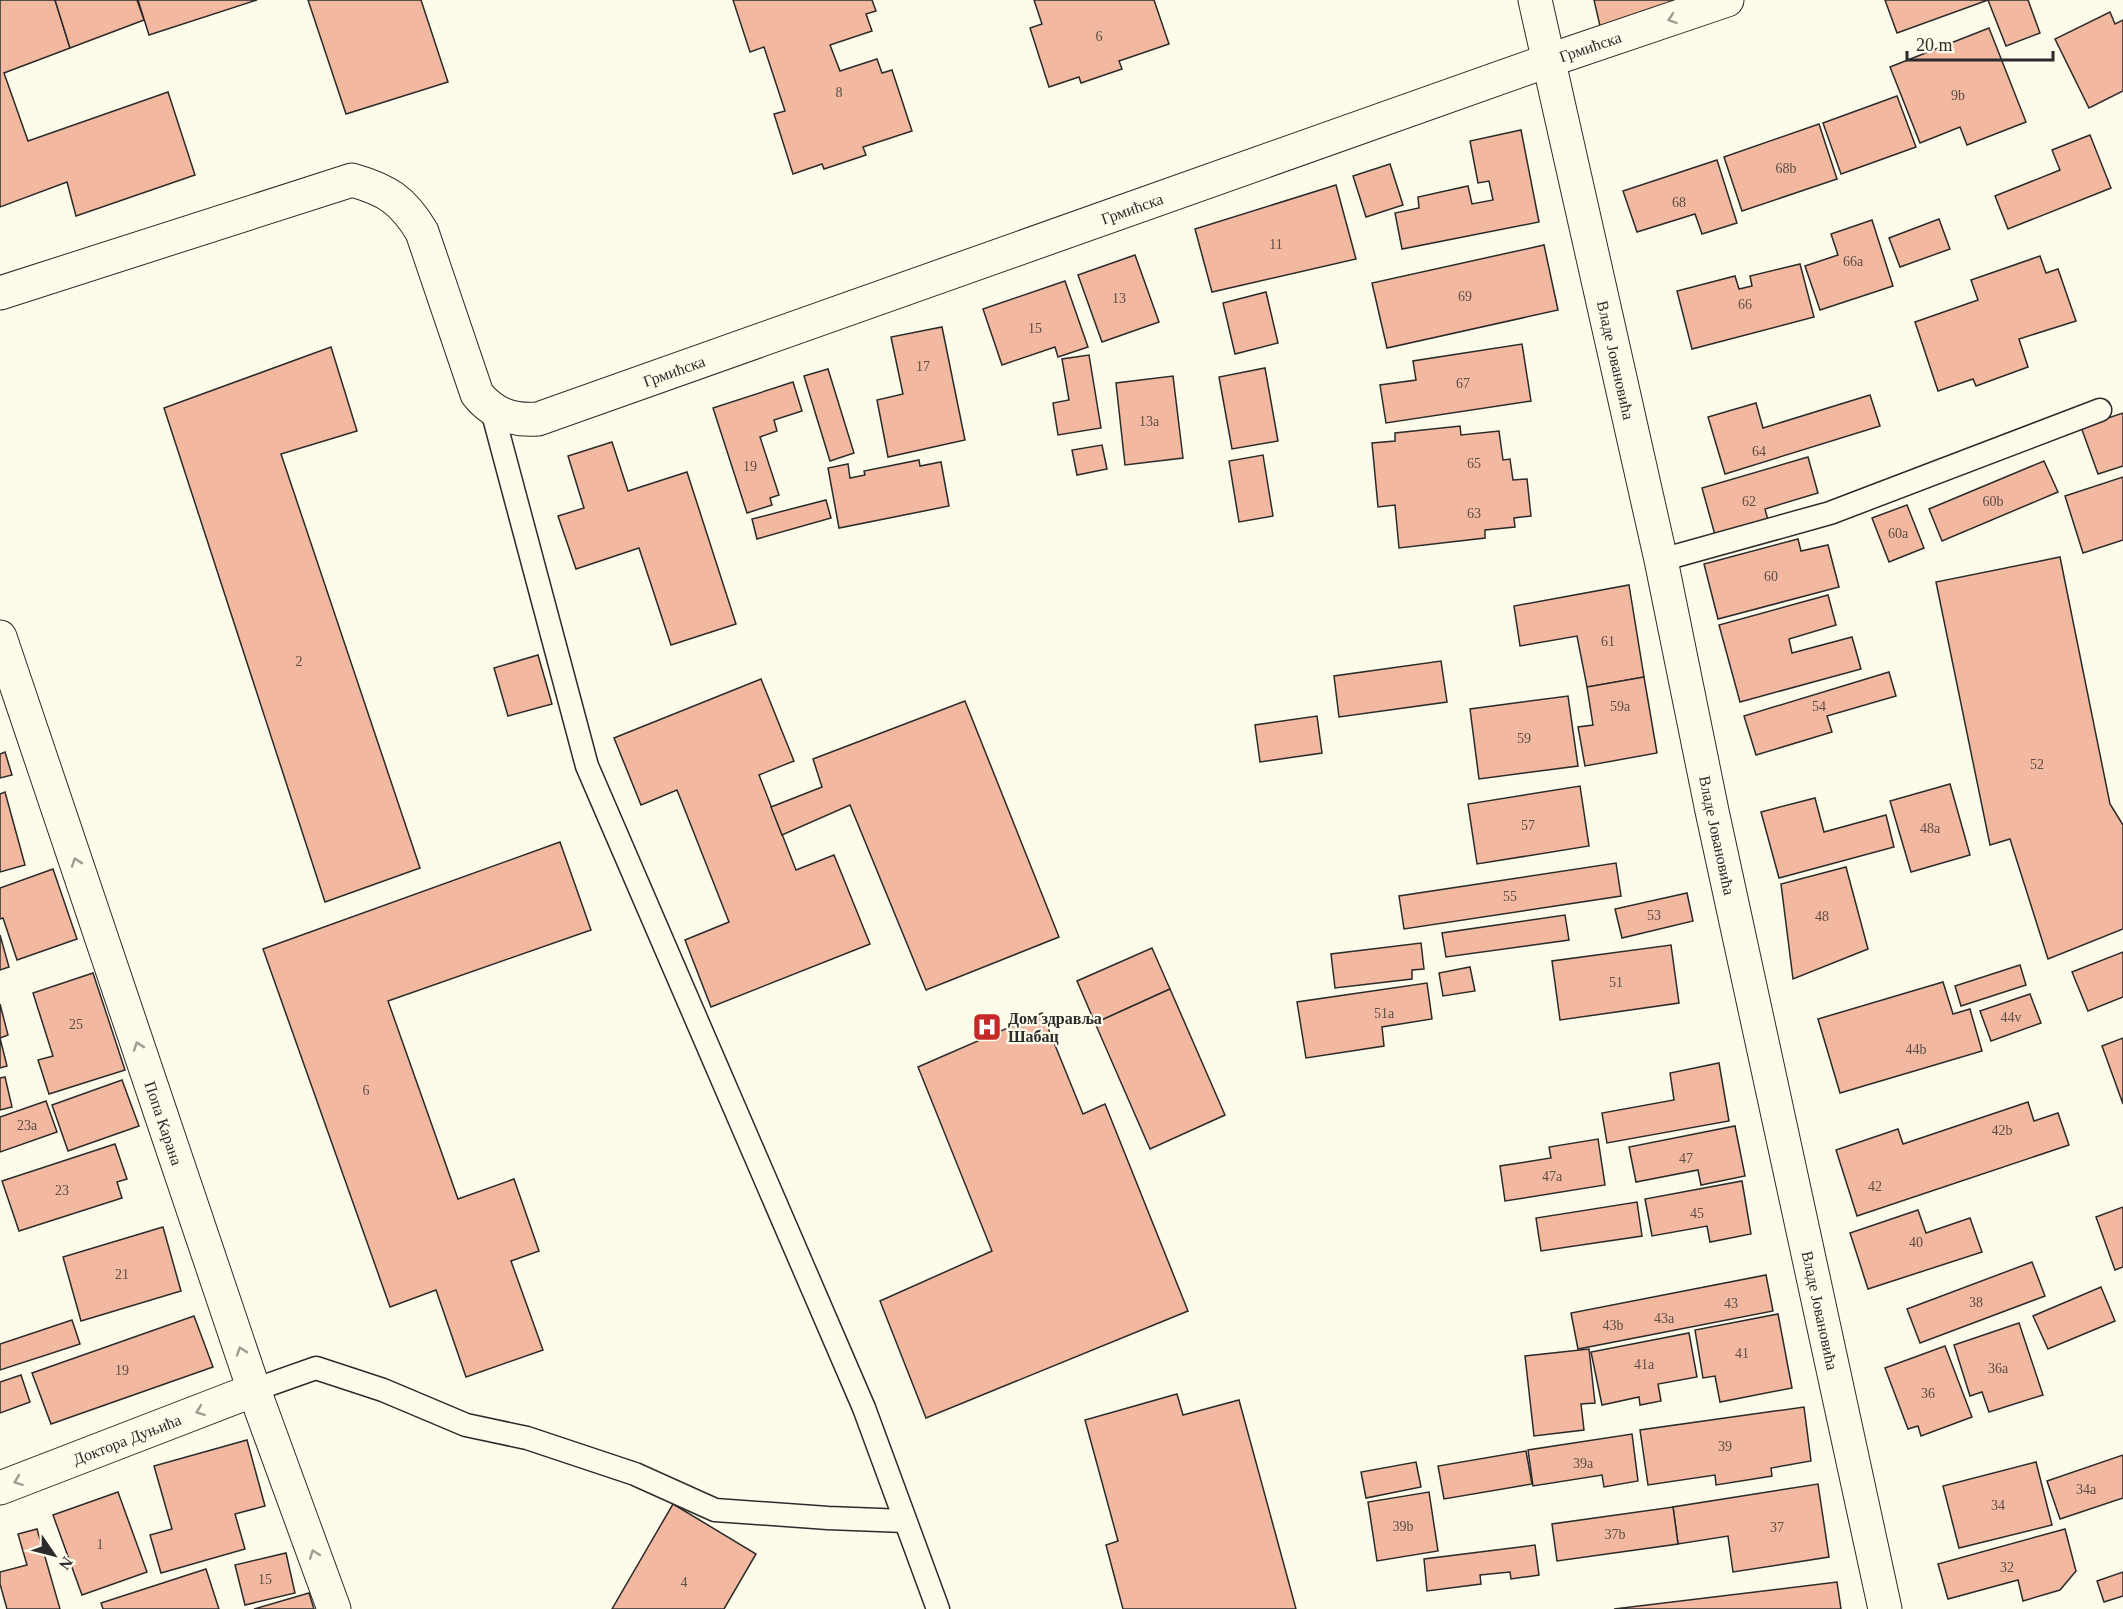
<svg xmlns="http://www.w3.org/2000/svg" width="2123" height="1609" viewBox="0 0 2123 1609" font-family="'Times New Roman',serif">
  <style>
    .building { fill: #f2b8a0; stroke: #2b2b2b; stroke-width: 1.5 }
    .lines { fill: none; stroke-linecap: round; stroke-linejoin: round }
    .lane-casing { stroke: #2b2b2b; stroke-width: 25 }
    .street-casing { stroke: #2b2b2b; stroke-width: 35 }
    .lane { stroke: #fdfbea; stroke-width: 22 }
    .street { stroke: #fdfbea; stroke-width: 33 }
    .oneway { stroke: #9e9d94 }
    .labels { text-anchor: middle; stroke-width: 4.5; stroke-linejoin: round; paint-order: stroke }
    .number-label { font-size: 14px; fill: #5d4e48 }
    .street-label { font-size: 16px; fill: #2b2b2b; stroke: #fdfbea }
    .poi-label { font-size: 16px; font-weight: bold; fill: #2b2b2b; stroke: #fdfbea; text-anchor: start }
  </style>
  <rect width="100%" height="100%" fill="#fdfbea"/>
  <g class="building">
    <path d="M0,0H55L70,48L4,73L28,141L168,92L195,175L76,216L67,182L0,207Z"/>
    <path d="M55,0H137L144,20L70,48Z"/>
    <path d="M138,0H257L149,35Z"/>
    <path d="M308,0H421L448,82L346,114Z"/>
    <path d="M733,0H872L876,11L866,14L872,31L830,45L840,71L877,59L882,73L892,70L912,131L863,147L866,155L824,169L822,164L793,174L774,114L785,111L764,47L750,52Z"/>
    <path d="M1034,0H1154L1169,44L1119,61L1122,69L1081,83L1079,77L1049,87L1030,28L1042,24Z"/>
    <path d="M1594,0H1678L1600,26Z"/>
    <path d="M1885,0H1988L1897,33Z"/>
    <path d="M1988,0H2028L2040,33L2006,46Z"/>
    <path d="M2110,12L2115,24L2123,20V91L2089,108L2055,39Z"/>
    <path d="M1989,28L2026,122L1967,145L1960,127L1920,143L1890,67Z"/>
    <path d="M1897,96L1916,147L1841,174L1823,123Z"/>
    <path d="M1819,124L1837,179L1742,211L1724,157Z"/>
    <path d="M1521,130L1539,222L1402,249L1395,213L1419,208L1418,197L1468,186L1472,204L1493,200L1489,181L1478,183L1470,141Z"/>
    <path d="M2090,135L2111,188L2008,229L1995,196L2060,170L2052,150Z"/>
    <path d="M1717,160L1737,223L1702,234L1695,214L1637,232L1623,191Z"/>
    <path d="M1390,164L1403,205L1366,217L1353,176Z"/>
    <path d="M1336,185L1356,259L1212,292L1195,229Z"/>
    <path d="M1939,219L1950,249L1900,267L1889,238Z"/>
    <path d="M1872,220L1893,286L1820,310L1805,266L1838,255L1831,234Z"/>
    <path d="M1544,245L1558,310L1387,348L1372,283Z"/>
    <path d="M1135,255L1159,322L1102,342L1078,275Z"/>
    <path d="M2040,256L2046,273L2058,269L2076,321L2019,339L2028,367L1976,386L1973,379L1938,391L1915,322L1978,300L1971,280Z"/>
    <path d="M1800,264L1814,317L1692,349L1677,291L1735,276L1739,289L1752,286L1750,276Z"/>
    <path d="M1065,281L1088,347L1058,357L1055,347L1002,365L983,309Z"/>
    <path d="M1266,292L1278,343L1235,354L1223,303Z"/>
    <path d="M942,327L965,440L888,457L877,400L903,394L891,337Z"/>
    <path d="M1522,344L1531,401L1386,423L1380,385L1416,380L1413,361Z"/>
    <path d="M331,347L357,431L281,454L420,868L325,902L164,408Z"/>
    <path d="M1089,355L1101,428L1058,435L1053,403L1069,400L1062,359Z"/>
    <path d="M1265,368L1278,441L1232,449L1219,377Z"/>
    <path d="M828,369L854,453L830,461L804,376Z"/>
    <path d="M1173,376L1183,458L1125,465L1116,383Z"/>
    <path d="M793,382L802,411L774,420L777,431L760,437L779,495L770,498L772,505L747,513L713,408Z"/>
    <path d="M1870,395L1880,426L1725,474L1708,417L1756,403L1763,428Z"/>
    <path d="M2123,413V466L2098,474L2081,427Z"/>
    <path d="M1460,426L1461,435L1499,431L1503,460L1510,459L1513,480L1527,479L1531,516L1514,518L1515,527L1485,530V538L1399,548L1395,505L1378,507L1372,443L1395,441V433Z"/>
    <path d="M612,442L628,491L687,472L736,624L671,645L639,548L576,569L558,516L584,508L568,456Z"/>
    <path d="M1102,445L1107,469L1077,475L1072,450Z"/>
    <path d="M1263,455L1273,516L1239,522L1229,461Z"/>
    <path d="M1808,457L1818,493L1765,509L1768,520L1715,535L1702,488Z"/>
    <path d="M919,460L920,466L941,462L949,506L839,528L828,468L848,464L850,478L865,475L864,471Z"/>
    <path d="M2044,461L2058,492L1942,541L1929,509Z"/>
    <path d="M2123,477V540L2083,553L2065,496Z"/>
    <path d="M826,500L831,518L757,539L752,519Z"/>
    <path d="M1907,505L1924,548L1889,562L1872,518Z"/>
    <path d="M1798,539L1801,551L1828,545L1839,587L1718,619L1704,564Z"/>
    <path d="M2060,557L2110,804L2123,825V929L2048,959L2010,839L1990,845L1936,582Z"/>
    <path d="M1629,585L1644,677L1587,687L1577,636L1520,646L1514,606Z"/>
    <path d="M1828,595L1836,625L1789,639L1792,653L1852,637L1861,669L1740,702L1719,625Z"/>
    <path d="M538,655L552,704L508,716L494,668Z"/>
    <path d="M1441,661L1447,702L1339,717L1334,676Z"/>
    <path d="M1889,672L1896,696L1827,716L1832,732L1756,755L1744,716Z"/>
    <path d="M1644,677L1657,753L1585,766L1578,727L1593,725L1587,687Z"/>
    <path d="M761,679L794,761L759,775L796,870L834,855L870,944L711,1007L685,940L729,922L677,790L641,805L614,738Z"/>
    <path d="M1568,696L1578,766L1479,779L1470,709Z"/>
    <path d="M965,701L1059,937L926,990L850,805L782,835L771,807L822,787L813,759Z"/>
    <path d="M1317,716L1322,753L1260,762L1255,725Z"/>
    <path d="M5,752L12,775L0,778V754Z"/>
    <path d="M1950,784L1970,855L1911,872L1890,801Z"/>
    <path d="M1580,786L1589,846L1477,864L1468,804Z"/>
    <path d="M5,792L25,865L0,872V794Z"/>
    <path d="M1815,798L1824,832L1886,815L1894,847L1779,878L1761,812Z"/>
    <path d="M560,842L591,930L388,1001L458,1199L514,1179L539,1251L511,1261L543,1350L466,1377L436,1290L390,1307L263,949Z"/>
    <path d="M1616,863L1621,896L1404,929L1399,896Z"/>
    <path d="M1846,867L1868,949L1793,979L1781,884Z"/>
    <path d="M53,869L77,939L17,960L3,918L0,919V888Z"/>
    <path d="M1687,893L1693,921L1622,938L1615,909Z"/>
    <path d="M1565,915L1569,940L1446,957L1442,933Z"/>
    <path d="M0,935L9,967L0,970Z"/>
    <path d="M1421,943L1424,969L1412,970V979L1335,988L1331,954Z"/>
    <path d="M1671,945L1679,1003L1560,1020L1552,961Z"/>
    <path d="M1152,948L1170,989L1095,1023L1077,981Z"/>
    <path d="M2123,952V997L2088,1011L2072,972Z"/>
    <path d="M2020,965L2026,985L1961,1006L1955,986Z"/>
    <path d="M1470,967L1475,991L1443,996L1439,973Z"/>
    <path d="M93,973L125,1070L49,1094L38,1060L53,1056L33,993Z"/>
    <path d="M1943,982L1953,1014L1970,1009L1982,1051L1840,1093L1818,1019Z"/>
    <path d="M1427,983L1432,1019L1382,1027L1384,1046L1306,1058L1297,1002Z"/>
    <path d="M1170,989L1225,1115L1150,1149L1095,1023Z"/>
    <path d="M2030,994L2041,1023L1991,1041L1980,1011Z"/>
    <path d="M0,1004L8,1035L0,1038L7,1066L0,1068Z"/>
    <path d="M1042,1013L1083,1114L1105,1104L1188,1311L926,1418L880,1301L992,1251L918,1067Z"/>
    <path d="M2123,1038V1104L2102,1046Z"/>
    <path d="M1719,1063L1729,1121L1607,1143L1602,1113L1674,1100L1670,1073Z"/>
    <path d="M5,1077L12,1107L0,1110V1078Z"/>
    <path d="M122,1080L139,1126L68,1151L52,1105Z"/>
    <path d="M46,1101L57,1132L0,1152V1117Z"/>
    <path d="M2028,1102L2034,1121L2058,1113L2069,1145L1857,1216L1836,1150L1898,1129L1903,1144Z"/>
    <path d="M1735,1126L1745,1176L1701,1185L1698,1170L1636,1182L1629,1147Z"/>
    <path d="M1598,1139L1605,1185L1505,1201L1500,1166L1551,1158L1549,1147Z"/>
    <path d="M115,1144L127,1179L117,1182L122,1198L19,1231L2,1181Z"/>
    <path d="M1742,1181L1751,1234L1710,1242L1707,1226L1652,1236L1645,1199Z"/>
    <path d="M1637,1202L1642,1236L1541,1251L1536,1218Z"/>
    <path d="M2123,1207V1267L2115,1270L2096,1217Z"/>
    <path d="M1918,1210L1926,1233L1970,1218L1982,1252L1868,1289L1850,1233Z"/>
    <path d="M163,1227L181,1291L81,1321L63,1257Z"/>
    <path d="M2032,1262L2045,1296L1920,1343L1907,1309Z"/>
    <path d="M1766,1275L1773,1311L1578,1349L1571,1313Z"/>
    <path d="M2101,1287L2115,1321L2048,1349L2033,1316Z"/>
    <path d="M1778,1314L1792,1388L1720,1402L1715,1376L1703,1378L1695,1330Z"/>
    <path d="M194,1316L213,1367L51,1424L32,1373Z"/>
    <path d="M72,1320L80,1344L0,1370V1344Z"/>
    <path d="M2019,1323L2043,1395L1989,1412L1982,1392L1970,1396L1954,1345Z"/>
    <path d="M1689,1333L1697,1377L1658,1384L1661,1401L1640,1405L1639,1397L1602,1405L1591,1352Z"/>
    <path d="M1945,1346L1972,1417L1921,1436L1918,1426L1908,1429L1885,1368Z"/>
    <path d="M1589,1349L1595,1403L1581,1404L1584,1430L1534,1436L1525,1356Z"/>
    <path d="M21,1375L30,1402L0,1413V1382Z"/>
    <path d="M1177,1394L1183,1415L1239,1400L1296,1609H1123L1106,1545L1118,1541L1085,1420Z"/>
    <path d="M1804,1407L1811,1461L1771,1468L1772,1476L1716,1485L1715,1475L1648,1485L1640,1430Z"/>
    <path d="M1632,1434L1638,1481L1604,1487L1602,1475L1533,1486L1528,1450Z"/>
    <path d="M247,1440L265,1506L235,1514L245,1549L161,1573L150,1535L172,1529L154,1466Z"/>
    <path d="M1526,1451L1532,1484L1444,1499L1438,1466Z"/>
    <path d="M2123,1455V1498L2060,1519L2047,1481Z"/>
    <path d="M1416,1462L1421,1487L1366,1498L1361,1472Z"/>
    <path d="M2036,1462L2052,1525L1959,1548L1943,1486Z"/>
    <path d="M1818,1484L1829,1557L1733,1572L1728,1536L1678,1544L1673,1507Z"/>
    <path d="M118,1492L147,1572L82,1595L53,1515Z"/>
    <path d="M1429,1492L1438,1551L1377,1561L1368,1502Z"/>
    <path d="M673,1504L756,1554L724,1609H612Z"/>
    <path d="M1673,1507L1678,1544L1557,1561L1552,1524Z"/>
    <path d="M37,1529L60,1609H7L0,1584V1572L27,1565L18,1534Z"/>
    <path d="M2065,1529L2076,1571L2060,1590L2023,1601L2018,1580L1948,1599L1938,1564Z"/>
    <path d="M1535,1545L1539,1575L1511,1579L1510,1572L1480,1575L1481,1584L1427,1591L1424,1559Z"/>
    <path d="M286,1553L295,1593L245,1605L235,1565Z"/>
    <path d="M206,1569L219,1609H103L101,1603Z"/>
    <path d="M2123,1572V1596L2104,1602L2097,1581Z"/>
    <path d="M1837,1582L1841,1609H1614Z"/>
    <path d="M309,1593L314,1609H254Z"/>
  </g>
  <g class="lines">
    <g class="lane-casing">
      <g id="lane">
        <path d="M492,410L587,766L864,1408L938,1609"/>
        <path d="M1661,560L1830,513L2100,410"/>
        <path d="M254,1390L316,1368L383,1390L466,1425L527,1438L635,1474L715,1510L828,1518L905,1521"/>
      </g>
    </g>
    <g class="street-casing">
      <g id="street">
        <path id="s1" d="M1535,0L1661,560L1712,811L1885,1609"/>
        <path id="s2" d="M0,293L352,180C387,190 403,200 422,232L477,394C493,414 512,421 538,419L1550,60L1727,0"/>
        <path id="s3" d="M0,637L254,1390L334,1609"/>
        <path id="s4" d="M0,1488L254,1390"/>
      </g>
    </g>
    <use href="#lane" class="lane"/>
    <use href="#street" class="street"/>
  </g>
  <defs><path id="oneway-chevron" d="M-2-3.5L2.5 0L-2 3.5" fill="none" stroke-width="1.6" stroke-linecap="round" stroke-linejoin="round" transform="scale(1.5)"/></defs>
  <g class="oneway">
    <use href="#oneway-chevron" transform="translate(1672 19) rotate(161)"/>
    <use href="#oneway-chevron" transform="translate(76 862) rotate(-109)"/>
    <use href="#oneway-chevron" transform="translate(138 1046) rotate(-109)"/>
    <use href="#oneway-chevron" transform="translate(241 1351) rotate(-109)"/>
    <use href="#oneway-chevron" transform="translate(200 1411) rotate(159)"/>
    <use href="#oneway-chevron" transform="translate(18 1481) rotate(159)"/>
    <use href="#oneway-chevron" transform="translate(314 1554) rotate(-110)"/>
  </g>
  <defs>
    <g id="hospital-square" transform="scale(1.5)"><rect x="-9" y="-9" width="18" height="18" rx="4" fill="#c62828" stroke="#fdfbea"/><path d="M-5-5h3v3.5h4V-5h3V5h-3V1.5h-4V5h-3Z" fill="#fff"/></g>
  </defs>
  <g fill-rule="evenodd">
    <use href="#hospital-square" x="987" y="1027"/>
  </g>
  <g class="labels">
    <g class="number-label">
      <text x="1099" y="41">6</text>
      <text x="839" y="97">8</text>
      <text x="1958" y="100">9b</text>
      <text x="1786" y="173">68b</text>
      <text x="1679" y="207">68</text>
      <text x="1276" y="249">11</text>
      <text x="1853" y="266">66a</text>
      <text x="1465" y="301">69</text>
      <text x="1119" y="303">13</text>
      <text x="1745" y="309">66</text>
      <text x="1035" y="333">15</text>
      <text x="923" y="371">17</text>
      <text x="1463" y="388">67</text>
      <text x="1149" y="426">13a</text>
      <text x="1759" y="456">64</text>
      <text x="1474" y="468">65</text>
      <text x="750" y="471">19</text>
      <text x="1749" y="506">62</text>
      <text x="1993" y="506">60b</text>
      <text x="1474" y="518">63</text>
      <text x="1898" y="538">60a</text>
      <text x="1771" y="581">60</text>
      <text x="1608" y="646">61</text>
      <text x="299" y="666">2</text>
      <text x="1620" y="711">59a</text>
      <text x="1819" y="711">54</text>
      <text x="1524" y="743">59</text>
      <text x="2037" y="769">52</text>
      <text x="1528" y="830">57</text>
      <text x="1930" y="833">48a</text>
      <text x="1510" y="901">55</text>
      <text x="1654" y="920">53</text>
      <text x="1822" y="921">48</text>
      <text x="1616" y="987">51</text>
      <text x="1384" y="1018">51a</text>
      <text x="2011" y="1022">44v</text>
      <text x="76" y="1029">25</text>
      <text x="1916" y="1054">44b</text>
      <text x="366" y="1095">6</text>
      <text x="27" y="1130">23a</text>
      <text x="2002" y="1135">42b</text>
      <text x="1686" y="1163">47</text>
      <text x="1552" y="1181">47a</text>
      <text x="1875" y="1191">42</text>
      <text x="62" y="1195">23</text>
      <text x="1697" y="1218">45</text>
      <text x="1916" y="1247">40</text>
      <text x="122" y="1279">21</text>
      <text x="1976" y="1307">38</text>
      <text x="1731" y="1308">43</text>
      <text x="1664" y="1323">43a</text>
      <text x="1613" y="1330">43b</text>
      <text x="1742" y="1358">41</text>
      <text x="1644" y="1369">41a</text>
      <text x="1998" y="1373">36a</text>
      <text x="122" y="1375">19</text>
      <text x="1928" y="1398">36</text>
      <text x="1725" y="1451">39</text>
      <text x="1583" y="1468">39a</text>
      <text x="2086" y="1494">34a</text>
      <text x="1998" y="1510">34</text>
      <text x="1403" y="1531">39b</text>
      <text x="1777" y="1532">37</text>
      <text x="1615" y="1539">37b</text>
      <text x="100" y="1549">1</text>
      <text x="2007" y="1572">32</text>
      <text x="265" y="1584">15</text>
      <text x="684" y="1587">4</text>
    </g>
    <g class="street-label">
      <text dy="6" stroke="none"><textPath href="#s2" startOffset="1816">Грмићска</textPath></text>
      <text dy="6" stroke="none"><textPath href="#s2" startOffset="1330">Грмићска</textPath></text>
      <text dy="6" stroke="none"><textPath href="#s1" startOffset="369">Владе Јовановића</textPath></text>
      <text dy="6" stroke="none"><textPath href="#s2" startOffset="844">Грмићска</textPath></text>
      <text dy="6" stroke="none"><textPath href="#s1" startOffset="855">Владе Јовановића</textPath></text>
      <text dy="6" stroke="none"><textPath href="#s3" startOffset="513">Попа Карана</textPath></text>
      <text dy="6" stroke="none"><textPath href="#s1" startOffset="1341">Владе Јовановића</textPath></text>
      <text dy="6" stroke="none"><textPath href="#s4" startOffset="136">Доктора Дуњића</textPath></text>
    </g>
    <g class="poi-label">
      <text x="1008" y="1024">Дом здравља<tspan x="1008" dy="18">Шабац</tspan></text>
    </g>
  </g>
  <g transform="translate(54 1555) rotate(125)" stroke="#fdfbea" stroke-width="4.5" paint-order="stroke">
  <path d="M0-4.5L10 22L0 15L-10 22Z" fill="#2b2b2b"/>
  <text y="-9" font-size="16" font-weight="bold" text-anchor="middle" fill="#2b2b2b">N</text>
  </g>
  <path d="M1907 51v9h146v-9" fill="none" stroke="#2b2b2b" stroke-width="3"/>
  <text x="1916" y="51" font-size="18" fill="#2b2b2b" stroke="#fdfbea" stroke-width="4.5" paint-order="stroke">20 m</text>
</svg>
